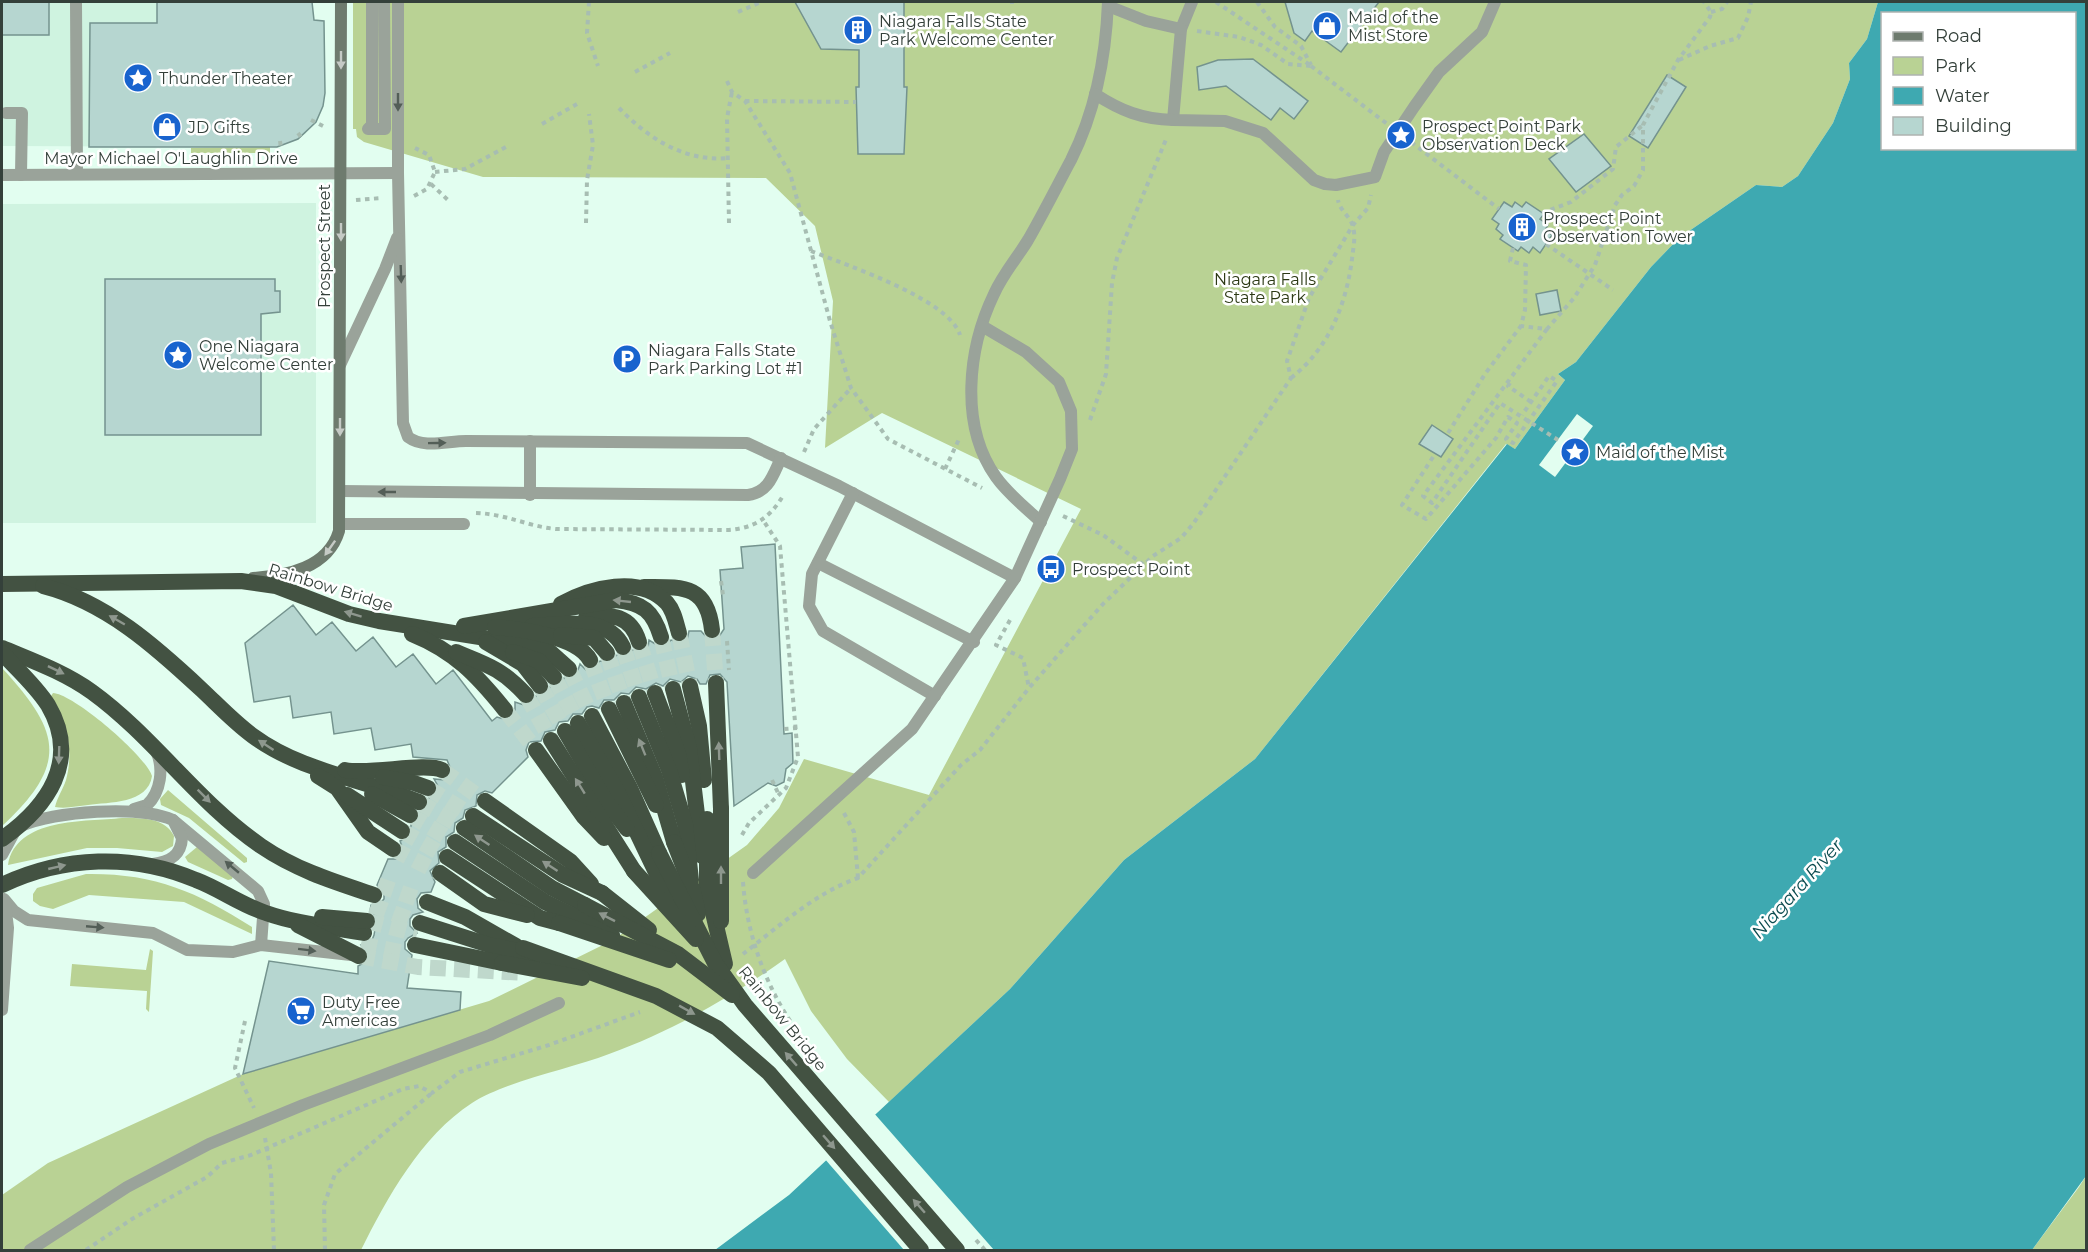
<svg xmlns="http://www.w3.org/2000/svg" width="2088" height="1252" viewBox="0 0 2088 1252" font-family="Montserrat,sans-serif">
  <style>
    .built { fill: #cff3e0 }
    .green { fill: #b9d294 }
    .water { fill: #3ea9b1; fill-rule: evenodd }
    .pier { fill: #e2fef0 }
    .building { fill: #b6d6d0; stroke: #74938e; stroke-width: 1.5 }
    .lines { fill: none; stroke-linecap: round; stroke-linejoin: round }
    .trunk-tunnel { stroke: #bfd8cc; stroke-width: 16; stroke-dasharray: 16 8; stroke-linecap: butt }
    .path { stroke: #a7bdb2; stroke-width: 4; stroke-dasharray: 4.5 4.5; stroke-linecap: butt }
    .service { stroke: #9aa39a; stroke-width: 12 }
    .pedestrian { stroke: #9aa39a; stroke-width: 12 }
    .minor { stroke: #9aa39a; stroke-width: 12 }
    .tertiary { stroke: #9aa39a; stroke-width: 12 }
    .secondary { stroke: #6e7b6e; stroke-width: 12 }
    .trunk { stroke: #435242; stroke-width: 16 }
    .path-bridge { stroke: #a7bdb2; stroke-width: 4; stroke-dasharray: 4.5 4.5; stroke-linecap: butt }
    .trunk-bridge { stroke: #435242; stroke-width: 16 }
    .oneway { fill: #c5cac5 }
    .oneway2 { fill: #535e57 }
    .oneway3 { fill: #8e978e }
    .labels { text-anchor: middle; stroke-width: 5; stroke-linejoin: round; paint-order: stroke }
    .poi-label { font-size: 16px; fill: #34403a; stroke: #fff; text-anchor: start }
    .street-label { font-size: 16px; fill: #34403a; stroke: #fff }
    .park-label { font-size: 16px; fill: #2c3915; stroke: #fff }
    .water-label { font-size: 18px; font-style: italic; fill: #0c4c50; stroke: #fff }
  </style>
  <rect width="100%" height="100%" fill="#e2fef0"/>
  <g class="built">
    <path d="M2,2H312L314,20L324,21L323,106L318,119L305,134L277,147L2,146Z"/>
    <path d="M316,203V523H2V204Z"/>
  </g>
  <g class="green">
    <path d="M353,2H1878L1867,39L1849,63L1850,79L1833,123L1798,176L1782,187L1756,185L1679,238L1651,267L1576,362L1558,374L1565,380L1515,449L1506,444L1255,759L1124,860L1010,989L889,1102L847,1059L811,1011L785,959C732,997 670,1032 609,1054C570,1069 506,1081 472,1103C421,1136 387,1198 361,1250H2V1195L48,1163L243,1074L489,1001L613,940L747,845L779,808L804,759L929,795L1081,509L882,413L825,448L833,301L815,226L766,178L483,177L364,142L357,137L356,129H353Z"/>
    <path d="M270,147V153H191V148Z"/>
    <path d="M2,668C61,732 69,764 2,826Z"/>
    <path d="M53,693C74,694 146,756 152,776C148,804 109,802 88,805C78,806 66,809 55,807C57,798 63,789 66,780C74,750 67,723 51,696Z"/>
    <path d="M168,790L247,858V862L244,863L189,818L161,805L160,799Z"/>
    <path d="M122,818C140,818 165,817 174,836L173,846L162,852L117,848H87L8,865C16,817 86,822 122,818Z"/>
    <path d="M197,847L233,876L232,879L228,880L188,862L185,857Z"/>
    <path d="M86,874C153,873 196,891 252,927V934L184,902L89,895L53,909L40,906L33,901V894L37,888Z"/>
    <path d="M150,949L153,951L149,1012L146,1009L147,991L70,986L72,964L146,970Z"/>
    <path d="M2086,1176V1250H2032L2079,1187Z"/>
  </g>
  <path class="water" d="M1878,2H2086V1176L2032,1250H715L789,1195L1010,989L1124,860L1255,759L1507,444L1515,449L1565,380L1558,374L1576,362L1651,267L1679,238L1756,185L1782,187L1798,176L1833,123L1850,79L1849,63L1867,39ZM1882,14H2074V148H1882Z"/>
  <g class="pier">
    <path d="M1577,414L1593,426L1555,477L1539,465Z"/>
    <path d="M873,1112L994,1250H904L824,1158Z"/>
  </g>
  <g class="building">
    <rect x="2" y="2" width="47" height="33"/>
    <path d="M157,2H312L314,20L324,21L325,93L323,106L316,122L298,139L277,147H89L90,23H157Z"/>
    <path d="M795,2H904V87H907L904,154H858L856,87H859V50L821,49Z"/>
    <path d="M1285,2H1379L1341,52L1312,31L1305,41L1294,33Z"/>
    <path d="M1253,59L1308,101L1294,119L1280,108L1271,120L1226,86L1199,90L1197,67L1218,60Z"/>
    <path d="M1667,75L1686,87L1648,148L1629,136Z"/>
    <path d="M1584,134L1611,166L1576,192L1549,159Z"/>
    <path d="M1504,202L1512,207L1515,202L1522,207L1526,202L1544,214L1540,219L1548,225L1545,230L1552,235L1540,253L1533,247L1529,253L1521,247L1518,251L1500,239L1503,235L1496,229L1499,224L1492,219Z"/>
    <path d="M105,279H275V291H280V312L261,314V435H105Z"/>
    <path d="M1557,290L1561,311L1540,315L1536,294Z"/>
    <path d="M1432,425L1453,439L1441,457L1419,444Z"/>
    <path d="M775,544L784,734L792,733L793,763L786,769L784,782L776,786L768,783L734,806L727,682L720,674L710,675L706,684H700L697,679L688,676L681,682L670,679L663,686L656,683L646,689L636,687L629,694L621,693L614,700H604L599,708L592,706L587,707L582,714H573L568,721L559,722L555,730L545,732L541,741L529,742L526,750L528,757L492,793L485,791L477,795L476,806L465,810L463,818L455,823L454,832L446,837V847L438,852L439,863L430,871L435,882L431,892L421,893L417,899L418,908L423,912L413,915L410,919V926L417,933L408,938L405,942V949L412,955L407,988L461,992L460,1010L243,1074L269,961L358,974V966L369,960L368,951L361,945L372,940L374,935L377,917L370,911L371,905L380,903L384,899V892L377,885L388,859H397L402,854L403,849L400,841L410,837L411,825L419,821L420,812L429,806V798L438,792V786L434,779L445,780L452,772L447,760L413,757L411,744L375,750L371,728L334,734L331,712L293,718L290,696L254,702L245,643L293,605L316,635L332,622L356,651L373,637L396,667L413,654L436,684L453,670L492,721L497,717L507,720L515,714V702L524,705L533,703L536,696L546,695L550,687L561,685L564,678L576,676L580,664L586,670H592L600,661L610,663L617,655L624,657L633,650L643,651L648,648L649,640L660,647H665L671,640L682,643L687,640L689,631H701L709,640L718,638L724,629L720,570L743,568L741,547Z"/>
  </g>
  <g class="lines">
    <g class="trunk-tunnel">
      <path d="M712,630L716,683"/>
      <path d="M679,633L690,686"/>
      <path d="M661,637L673,689"/>
      <path d="M639,642L655,693"/>
      <path d="M623,647L639,697"/>
      <path d="M607,653L624,703"/>
      <path d="M590,660L609,709"/>
      <path d="M569,669L592,716"/>
      <path d="M554,677L578,723"/>
      <path d="M540,686L565,731"/>
      <path d="M526,695L551,740"/>
      <path d="M505,710L536,750"/>
      <path d="M442,770L485,801"/>
      <path d="M428,788L473,816"/>
      <path d="M419,802L464,828"/>
      <path d="M410,815L455,842"/>
      <path d="M402,831L447,857"/>
      <path d="M393,849L440,873"/>
      <path d="M378,885L427,902"/>
      <path d="M371,905L420,923"/>
      <path d="M367,921L417,934"/>
      <path d="M361,944L404,953"/>
      <path d="M359,956L418,967L525,973"/>
    </g>
    <g class="path">
      <path d="M589,2L587,33L598,66"/>
      <path d="M1010,2H1014"/>
      <path d="M1216,2L1310,65"/>
      <path d="M1257,2L1275,27L1301,46L1311,65"/>
      <path d="M738,12L761,2"/>
      <path d="M1711,12L1722,9L1727,2"/>
      <path d="M1197,31L1239,37L1261,45L1288,64L1311,66"/>
      <path d="M1679,60L1710,46L1738,38L1748,17L1751,2"/>
      <path d="M635,72L670,53"/>
      <path d="M727,81L732,92L745,101L790,173L830,321L851,388L888,439L982,488"/>
      <path d="M745,101L856,102"/>
      <path d="M619,108C648,138 684,162 728,158"/>
      <path d="M311,120L323,126"/>
      <path d="M542,124L577,104"/>
      <path d="M298,133L301,137"/>
      <path d="M280,141L281,148"/>
      <path d="M435,172L465,169L506,147"/>
      <path d="M431,184L448,200"/>
      <path d="M414,196L427,189L435,172L429,155L415,148"/>
      <path d="M356,200L382,198"/>
      <path d="M1542,213L1571,202L1613,169L1616,147L1643,125"/>
      <path d="M586,223L587,180L593,145L589,114"/>
      <path d="M729,223L727,118L732,92"/>
      <path d="M1513,248L1510,261L1526,265L1525,310L1521,326L1547,329L1574,298L1595,265L1615,205L1622,195L1634,186L1643,170V125L1678,60L1710,17L1711,12L1704,2"/>
      <path d="M811,251C846,265 949,299 960,335"/>
      <path d="M1547,329L1423,496L1432,503L1500,403L1558,440"/>
      <path d="M1291,378C1328,349 1346,306 1352,259C1353,249 1356,237 1353,227C1351,217 1340,211 1338,200"/>
      <path d="M1510,383L1508,386L1531,402"/>
      <path d="M1090,420L1106,374L1112,283L1117,258L1167,137"/>
      <path d="M1448,433L1485,374L1521,326"/>
      <path d="M1572,450L1575,452"/>
      <path d="M804,452L814,429L851,388"/>
      <path d="M1433,457L1402,505L1426,519L1496,438L1508,417L1517,423L1506,439L1513,443L1557,381L1549,376L1522,415"/>
      <path d="M945,469L960,437"/>
      <path d="M476,513C507,514 526,526 556,529L729,530C755,528 771,517 784,494"/>
      <path d="M1063,516L1103,535L1144,565"/>
      <path d="M721,581L723,595"/>
      <path d="M1010,620L996,645L1023,658L1029,688"/>
      <path d="M727,641L729,670"/>
      <path d="M784,729L797,728"/>
      <path d="M772,780L779,795"/>
      <path d="M844,813L854,832L858,878"/>
      <path d="M742,835L749,823L786,788L798,757L780,546L763,520"/>
      <path d="M743,954C778,927 815,893 858,878L961,765L980,750L1029,688L1103,604L1153,556L1181,538L1193,524L1291,378L1287,361L1309,298L1353,225L1368,208L1371,195"/>
      <path d="M245,1021L235,1068L254,1108"/>
      <path d="M265,1138L271,1173L274,1250"/>
      <path d="M86,1250L132,1219L207,1177L222,1163L251,1155L403,1089L419,1086L432,1093L460,1072L549,1045L640,1012"/>
      <path d="M325,1250L324,1205L335,1174L432,1093"/>
    </g>
    <g class="service">
      <path d="M76,2L77,174"/>
      <path d="M398,2V173L403,423L408,437C424,449 447,441 466,441L747,443L839,486L1015,578"/>
      <path d="M6,113H22L21,175"/>
      <path d="M340,365L385,269L397,238"/>
      <path d="M340,491L748,495C769,492 773,475 781,458"/>
      <path d="M853,493L812,574L809,606L823,631L935,696"/>
      <path d="M530,495V441"/>
      <path d="M1041,522C1026,508 1008,494 996,477C959,425 968,348 994,294C1003,274 1017,258 1028,240C1043,214 1057,186 1071,160C1095,112 1106,55 1108,2"/>
      <path d="M340,524H464"/>
      <path d="M818,563L974,642"/>
      <path d="M173,820L258,891L264,904L261,945"/>
      <path d="M2,855L14,833"/>
      <path d="M753,873L912,729L1015,578L1060,479L1072,449L1071,411L1059,382L1026,352L982,326"/>
      <path d="M4,899L14,911L28,920L153,933L187,950L233,952L261,945L351,955"/>
      <path d="M2,1010L8,928L5,903"/>
      <path d="M30,1250L127,1187L209,1144L303,1105L490,1035L559,1003"/>
    </g>
    <g class="pedestrian">
      <path d="M372,2V125L368,129H385L384,2"/>
      <path d="M1192,2L1181,29L1173,120L1225,121L1263,133L1314,180L1325,184L1336,185L1375,177L1384,152L1414,107L1439,72L1482,32L1495,2"/>
      <path d="M1108,6L1146,21L1181,29"/>
      <path d="M1095,94C1121,111 1142,119 1173,120"/>
    </g>
    <path class="minor" d="M2,175L398,173"/>
    <g class="tertiary">
      <path d="M134,809L147,805C161,792 164,768 156,751"/>
      <path d="M21,826C55,811 139,805 173,820L182,838C181,856 169,862 153,864"/>
    </g>
    <path class="secondary" d="M253,578C287,576 328,568 339,531L341,2"/>
    <g class="trunk">
      <path d="M2,584L241,581L276,586L349,614L379,621L535,646L550,652L569,669"/>
      <path d="M43,586C106,602 156,647 202,690C219,706 235,723 253,736C302,772 364,779 419,802"/>
      <path d="M644,587C682,587 707,584 712,630"/>
      <path d="M561,604C590,588 640,574 667,603C674,611 676,623 679,633"/>
      <path d="M586,618C611,613 631,615 639,642"/>
      <path d="M464,626L616,600C643,603 653,611 661,637"/>
      <path d="M532,626C563,625 607,614 623,647"/>
      <path d="M495,627C520,629 577,636 590,660"/>
      <path d="M412,634C454,651 477,675 505,710"/>
      <path d="M561,635L594,638L607,653"/>
      <path d="M486,642L523,664L540,686"/>
      <path d="M2,648C33,661 64,672 92,692C154,737 198,803 261,846C296,870 335,882 374,895"/>
      <path d="M456,652C488,665 502,669 526,695"/>
      <path d="M513,652L539,661L554,677"/>
      <path d="M2,653C17,669 36,686 48,705C81,761 47,807 2,839"/>
      <path d="M716,683L721,809"/>
      <path d="M690,686L699,726L704,780"/>
      <path d="M673,689L689,748L702,856"/>
      <path d="M655,693L678,753L682,775"/>
      <path d="M639,697L669,770L685,824L691,880"/>
      <path d="M624,703L655,777L674,842"/>
      <path d="M609,709L656,805"/>
      <path d="M592,716L630,788L659,853"/>
      <path d="M578,723L618,793L676,914"/>
      <path d="M565,731L605,800L627,829"/>
      <path d="M551,740L634,871"/>
      <path d="M536,750L584,817L604,838"/>
      <path d="M345,770C371,775 425,762 442,770"/>
      <path d="M318,776L337,788L368,832L393,849"/>
      <path d="M383,777L414,783L428,788"/>
      <path d="M372,794L410,815"/>
      <path d="M347,795L402,831"/>
      <path d="M485,801L570,861L591,884"/>
      <path d="M473,816L563,875L602,893"/>
      <path d="M464,828L552,888L585,905"/>
      <path d="M455,842L545,902L612,935"/>
      <path d="M447,857L540,918L559,923"/>
      <path d="M440,873L484,904L527,915"/>
      <path d="M2,885C63,856 133,853 196,880C220,889 241,905 266,913C297,924 332,927 364,933"/>
      <path d="M427,902L465,917L516,946"/>
      <path d="M322,917L367,921"/>
      <path d="M420,923L489,945L538,955"/>
      <path d="M298,925L359,956"/>
      <path d="M415,945L502,963"/>
    </g>
    <g class="path-bridge">
      <path d="M1311,66L1499,209"/>
      <path d="M1546,244L1613,290"/>
      <path d="M743,882C747,937 767,990 799,1034"/>
      <path d="M976,1240L985,1250"/>
    </g>
    <g class="trunk-bridge">
      <path d="M707,819V887L725,964"/>
      <path d="M674,842L693,891L698,914"/>
      <path d="M659,853L715,963L745,1005L957,1250"/>
      <path d="M634,871L696,939"/>
      <path d="M602,893L649,930"/>
      <path d="M585,905L678,954L732,995"/>
      <path d="M721,921V809"/>
      <path d="M559,923L669,960"/>
      <path d="M523,948L656,996L717,1028L769,1073L921,1250"/>
      <path d="M502,963L582,978"/>
    </g>
  </g>
  <defs><path id="oneway-solid" d="M-6-.8H1V-3.2L6.5 0L1 3.2V.8H-6Z" transform="scale(1.5)"/></defs>
  <g class="oneway">
    <use href="#oneway-solid" transform="translate(341 60) rotate(90)"/>
    <use href="#oneway-solid" transform="translate(341 232) rotate(90)"/>
    <use href="#oneway-solid" transform="translate(340 427) rotate(90)"/>
    <use href="#oneway-solid" transform="translate(330 548) rotate(125)"/>
  </g>
  <g class="oneway2">
    <use href="#oneway-solid" transform="translate(398 102) rotate(90)"/>
    <use href="#oneway-solid" transform="translate(401 274) rotate(88)"/>
    <use href="#oneway-solid" transform="translate(437 443) rotate(-1)"/>
    <use href="#oneway-solid" transform="translate(387 492) rotate(-180)"/>
    <use href="#oneway-solid" transform="translate(232 867) rotate(-140)"/>
    <use href="#oneway-solid" transform="translate(95 927) rotate(5)"/>
    <use href="#oneway-solid" transform="translate(307 950) rotate(7)"/>
  </g>
  <g class="oneway3">
    <use href="#oneway-solid" transform="translate(622 601) rotate(-174)"/>
    <use href="#oneway-solid" transform="translate(353 614) rotate(-163)"/>
    <use href="#oneway-solid" transform="translate(117 620) rotate(-150)"/>
    <use href="#oneway-solid" transform="translate(56 670) rotate(26)"/>
    <use href="#oneway-solid" transform="translate(266 745) rotate(-147)"/>
    <use href="#oneway-solid" transform="translate(642 747) rotate(-112)"/>
    <use href="#oneway-solid" transform="translate(719 751) rotate(-92)"/>
    <use href="#oneway-solid" transform="translate(59 755) rotate(92)"/>
    <use href="#oneway-solid" transform="translate(580 786) rotate(-122)"/>
    <use href="#oneway-solid" transform="translate(204 796) rotate(45)"/>
    <use href="#oneway-solid" transform="translate(482 840) rotate(-146)"/>
    <use href="#oneway-solid" transform="translate(550 866) rotate(-147)"/>
    <use href="#oneway-solid" transform="translate(57 867) rotate(-13)"/>
    <use href="#oneway-solid" transform="translate(721 875) rotate(-90)"/>
    <use href="#oneway-solid" transform="translate(607 917) rotate(-153)"/>
    <use href="#oneway-solid" transform="translate(687 1010) rotate(29)"/>
    <use href="#oneway-solid" transform="translate(791 1059) rotate(-131)"/>
    <use href="#oneway-solid" transform="translate(829 1142) rotate(49)"/>
    <use href="#oneway-solid" transform="translate(919 1206) rotate(-131)"/>
  </g>
  <defs>
    <g id="shop-disc" transform="scale(1.5)"><circle r="9.5" fill="#1863ce" stroke="#fff"/><path d="M-5-2.5h2.3a2.7 3.5 0 0 1 5.4 0H5L5.5 6h-11ZM-1.5-2.5h3a1.5 2.3 0 0 0-3 0Z" fill="#fff"/></g>
    <g id="building-disc" transform="scale(1.5)"><circle r="9.5" fill="#1863ce" stroke="#fff"/><path d="M-4-6H4V6H1V3H-1V6H-4ZM-2.5-4.3h1.7v1.8h-1.7ZM.8-4.3h1.7v1.8H.8ZM-2.5-1h1.7V.8h-1.7ZM.8-1h1.7V.8H.8Z" fill="#fff"/></g>
    <g id="sight-disc" transform="scale(1.5)"><circle r="9.5" fill="#1863ce" stroke="#fff"/><path d="M0-6L1.8-2.2L6-1.7L2.9 1.2L3.7 5.4L0 3.3L-3.7 5.4L-2.9 1.2L-6-1.7L-1.8-2.2Z" fill="#fff"/></g>
    <g id="parking-disc" transform="scale(1.5)"><circle r="9.5" fill="#1863ce" stroke="#fff"/><path d="M-3.5-5.5H1a3.5 3.5 0 0 1 0 7H-1V5.5H-3.5ZM-1-3.4V-.6H.8a1.4 1.4 0 0 0 0-2.8Z" fill="#fff"/></g>
    <g id="bus-disc" transform="scale(1.5)"><circle r="9.5" fill="#1863ce" stroke="#fff"/><path d="M-5-6H5V4H4V6H2V4H-2V6H-4V4H-5ZM-3.5-4V0h7V-4ZM-3.5 1.2v1.5H-2V1.2ZM2 1.2v1.5H3.5V1.2Z" fill="#fff"/></g>
    <g id="supermarket-disc" transform="scale(1.5)"><circle r="9.5" fill="#1863ce" stroke="#fff"/><path d="M-6-5.5h2.5l.6 2H6L4.5 2H-2.5L-4.4-4H-6ZM-1.5 3.2a1.3 1.3 0 1 0 .1 0ZM3 3.2a1.3 1.3 0 1 0 .1 0Z" fill="#fff"/></g>
  </defs>
  <g fill-rule="evenodd">
    <use href="#shop-disc" x="1327" y="26"/>
    <use href="#building-disc" x="858" y="30"/>
    <use href="#sight-disc" x="138" y="78"/>
    <use href="#shop-disc" x="167" y="127"/>
    <use href="#sight-disc" x="1401" y="135"/>
    <use href="#building-disc" x="1522" y="227"/>
    <use href="#sight-disc" x="178" y="355"/>
    <use href="#parking-disc" x="627" y="359"/>
    <use href="#sight-disc" x="1575" y="452"/>
    <use href="#bus-disc" x="1051" y="569"/>
    <use href="#supermarket-disc" x="301" y="1011"/>
  </g>
  <g class="labels">
    <g class="poi-label">
      <text x="1348" y="23">Maid of the<tspan x="1348" dy="18">Mist Store</tspan></text>
      <text x="879" y="27">Niagara Falls State<tspan x="879" dy="18">Park Welcome Center</tspan></text>
      <text x="159" y="84">Thunder Theater</text>
      <text x="1422" y="132">Prospect Point Park<tspan x="1422" dy="18">Observation Deck</tspan></text>
      <text x="188" y="133">JD Gifts</text>
      <text x="1543" y="224">Prospect Point<tspan x="1543" dy="18">Observation Tower</tspan></text>
      <text x="199" y="352">One Niagara<tspan x="199" dy="18">Welcome Center</tspan></text>
      <text x="648" y="356">Niagara Falls State<tspan x="648" dy="18">Park Parking Lot #1</tspan></text>
      <text x="1596" y="458">Maid of the Mist</text>
      <text x="1072" y="575">Prospect Point</text>
      <text x="322" y="1008">Duty Free<tspan x="322" dy="18">Americas</tspan></text>
    </g>
    <g class="street-label">
      <text x="171" y="164">Mayor Michael O'Laughlin Drive</text>
      <text transform="translate(324 246) rotate(-90)" y="6">Prospect Street</text>
      <text transform="translate(331 587) rotate(17)" y="6">Rainbow Bridge</text>
      <text transform="translate(783 1018) rotate(51)" y="6">Rainbow Bridge</text>
    </g>
    <g class="park-label">
      <text x="1265" y="285">Niagara Falls<tspan x="1265" dy="18">State Park</tspan></text>
    </g>
    <g class="water-label">
      <text transform="translate(1797 889) rotate(-48)" y="6">Niagara River</text>
    </g>
  </g>
  <rect width="2088" height="1252" fill="none" stroke="#34403a" stroke-width="6"/>
  <rect x="1881" y="12" width="195" height="138" fill="#ffffff" stroke="#aeb3b0" stroke-width="1.5"/>
  <rect x="1893" y="32" width="30" height="9" fill="#6e7b6e" stroke="#aeb3b0" stroke-width="1.5"/>
  <text x="1935" y="42" font-size="18" fill="#34403a">Road</text>
  <rect x="1893" y="57" width="30" height="18" fill="#b9d294" stroke="#aeb3b0" stroke-width="1.5"/>
  <text x="1935" y="72" font-size="18" fill="#34403a">Park</text>
  <rect x="1893" y="87" width="30" height="18" fill="#3ea9b1" stroke="#aeb3b0" stroke-width="1.5"/>
  <text x="1935" y="102" font-size="18" fill="#34403a">Water</text>
  <rect x="1893" y="117" width="30" height="18" fill="#b6d6d0" stroke="#aeb3b0" stroke-width="1.5"/>
  <text x="1935" y="132" font-size="18" fill="#34403a">Building</text>
</svg>
